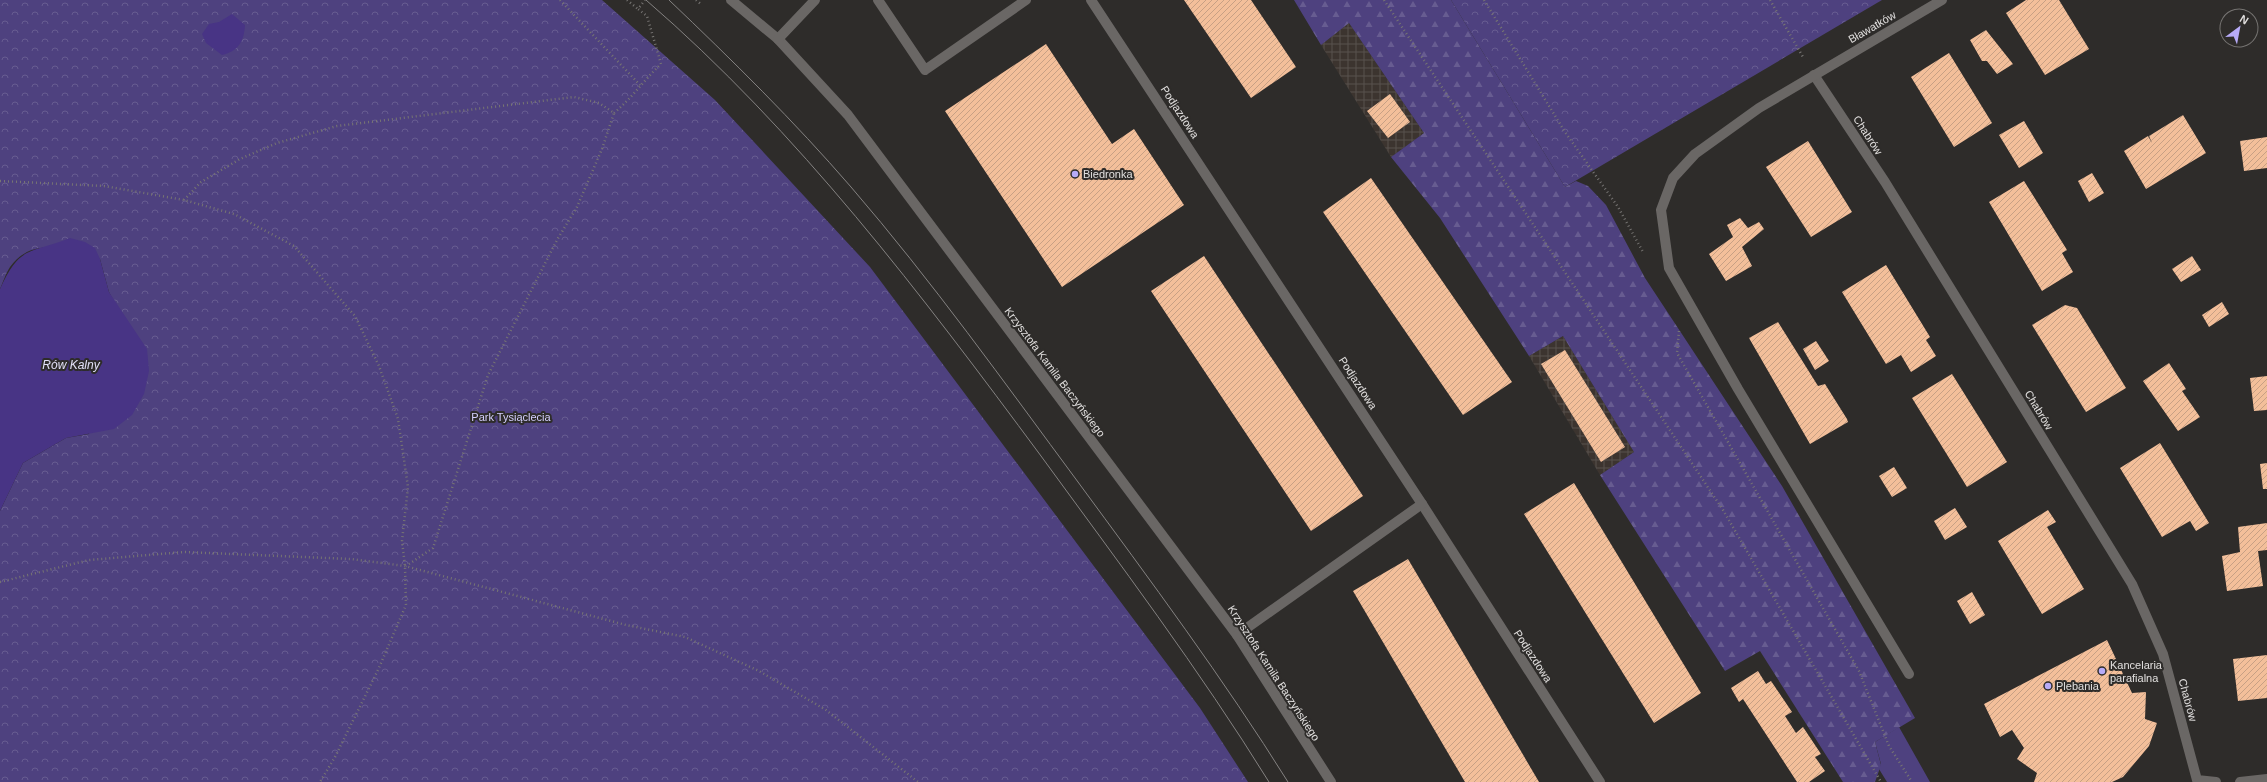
<svg xmlns="http://www.w3.org/2000/svg" width="2267" height="782" viewBox="0 0 2267 782" font-family="Helvetica,sans-serif">
  <style>
    .industrial { fill: url(#industrial-grid) }
    .grass { fill: #4e417f }
    .forest { fill: url(#forest-firs) }
    .park { fill: url(#park-crowns) }
    .water { fill: #483485 }
    .building { fill: url(#building-hatch) }
    .lines { fill: none; stroke-linecap: round; stroke-linejoin: round }
    .path { stroke: #777573; stroke-width: 2.5; stroke-dasharray: 1 3; stroke-linecap: butt }
    .minor { stroke: #6a6765; stroke-width: 10 }
    .tram { stroke: #848281; stroke-width: 1 }
    .poi-dot { fill: #b7abf8; stroke: #2e2c2a; stroke-width: 1.5 }
    .labels { text-anchor: middle; stroke-width: 4; stroke-linejoin: round; paint-order: stroke }
    .street-label { font-size: 11px; fill: #e1dfde; stroke: #2e2c2a }
    .poi-label { font-size: 11px; fill: #e1dfde; stroke: #2e2c2a; text-anchor: start }
    .park-label { font-size: 11px; fill: #d5d0fe; stroke: #2e2c2a }
    .water-label { font-size: 12px; font-style: italic; fill: #e2e0f7; stroke: #2e2c2a }
  </style>
  <defs>
    <pattern id="industrial-grid" width="8" height="8" patternUnits="userSpaceOnUse"><rect width="8" height="8" fill="#3c342f"/><path d="M0 4h8M4 0v8" fill="none" stroke="#58514d"/></pattern>
    <pattern id="forest-firs" width="22" height="20" patternUnits="userSpaceOnUse"><rect width="22" height="20" fill="#4e417f"/><path d="M5 1l3.5 6h-7zM16 11l3.5 6h-7z" fill="#675c91"/></pattern>
    <pattern id="park-crowns" width="20" height="18" patternUnits="userSpaceOnUse"><rect width="20" height="18" fill="#4e417f"/><path d="M2 6a3 3 0 1 1 6 0M12 15a3 3 0 1 1 6 0" fill="none" stroke="#675c91"/></pattern>
    <pattern id="building-hatch" width="6" height="6" patternUnits="userSpaceOnUse"><rect width="6" height="6" fill="#f3bf9a"/><path d="M-1 1l2-2M0 6l6-6M5 7l2-2" fill="none" stroke="#c7a084"/></pattern>
  </defs>
  <rect width="100%" height="100%" fill="#2e2c2a"/>
  <g class="industrial">
    <path d="M1349,23L1424,133L1391,157L1321,45Z"/>
    <path d="M1563,336L1634,452L1600,475L1529,356Z"/>
  </g>
  <path class="grass" d="M1899,727L1930,782H1887L1879,769L1881,764L1875,742Z"/>
  <path class="forest" d="M1294,0H1451L1565,187L1576,181L1588,186L1606,205L1645,278L1782,486L1915,718L1875,742L1881,765L1875,782H1843L1760,651L1725,671L1600,475L1634,452L1563,336L1529,356L1440,218L1391,157L1424,133L1349,23L1321,45Z"/>
  <g class="park">
    <path d="M0,0H602L715,100L870,267L1200,708L1248,782H0V511L23,463L66,438L89,434L119,310L109,292L100,259C69,251 34,234 10,267C6,273 3,282 0,289Z"/>
    <path d="M1451,0H1882L1565,187Z"/>
  </g>
  <g class="water">
    <path d="M232,14L245,25C244,41 239,51 222,55L206,43L202,34L209,24L219,22Z"/>
    <path d="M70,238L85,242L95,248L100,259L109,292L147,349L149,371L144,394L132,415L114,429L66,438L23,463L0,511V289C20,245 29,254 70,238Z"/>
  </g>
  <g class="building">
    <path d="M1184,0H1251L1296,67L1251,98Z"/>
    <path d="M2026,0H2059L2089,49L2045,75L2006,13Z"/>
    <path d="M1986,30L2013,64L1997,74L1987,61H1982L1970,40Z"/>
    <path d="M1046,44L1112,144L1134,129L1184,205L1062,287L945,111Z"/>
    <path d="M1949,53L1992,123L1954,147L1911,77Z"/>
    <path d="M1390,94L1410,122L1388,138L1367,111Z"/>
    <path d="M2183,115L2206,153L2146,189L2124,151L2148,136L2152,143L2149,136Z"/>
    <path d="M2024,121L2043,153L2019,168L1999,135Z"/>
    <path d="M2267,137V168L2244,171L2240,141Z"/>
    <path d="M1808,141L1852,212L1811,237L1766,167Z"/>
    <path d="M2092,173L2104,193L2089,202L2078,181Z"/>
    <path d="M1371,178L1512,382L1463,415L1323,212Z"/>
    <path d="M2024,181L2067,250L2062,253L2073,272L2042,291L1989,202Z"/>
    <path d="M1740,218L1748,228L1759,222L1764,229L1742,247L1752,266L1726,281L1709,254L1733,237L1727,225Z"/>
    <path d="M1204,256L1363,496L1311,531L1151,291Z"/>
    <path d="M2192,256L2201,270L2181,282L2172,269Z"/>
    <path d="M1886,265L1930,337L1926,340L1936,356L1911,372L1901,355L1886,364L1842,292Z"/>
    <path d="M2222,302L2229,314L2209,327L2202,315Z"/>
    <path d="M2065,305L2077,308L2126,388L2086,412L2032,325Z"/>
    <path d="M1778,322L1818,386L1825,384L1847,419L1848,422L1810,444L1749,338Z"/>
    <path d="M1816,341L1829,361L1815,370L1803,349Z"/>
    <path d="M1565,350L1625,447L1601,462L1541,364Z"/>
    <path d="M2169,363L2186,389L2182,391L2200,417L2178,431L2143,381Z"/>
    <path d="M1952,374L2007,462L1967,487L1912,398Z"/>
    <path d="M2267,376V410L2254,411L2250,378Z"/>
    <path d="M2160,443L2209,523L2196,531L2190,521L2162,537L2120,468Z"/>
    <path d="M2267,463V489H2263L2260,464Z"/>
    <path d="M1894,467L1907,488L1892,497L1879,476Z"/>
    <path d="M1574,483L1701,693L1654,723L1524,514Z"/>
    <path d="M1955,508L1967,527L1945,540L1934,521Z"/>
    <path d="M2048,510L2056,522L2047,527L2084,589L2042,614L1998,541Z"/>
    <path d="M2267,523V550L2258,551L2263,586L2227,591L2222,556L2240,552L2238,527Z"/>
    <path d="M1408,559L1539,782H1465L1353,591Z"/>
    <path d="M1972,592L1985,615L1970,624L1957,601Z"/>
    <path d="M2107,640L2132,693L2146,692L2145,719L2157,723L2149,746L2123,777L2112,782H2034L2037,773L2017,759L2024,748L2012,730L2000,737L1984,704Z"/>
    <path d="M2267,655V698L2238,701L2233,659Z"/>
    <path d="M1758,671L1766,684L1771,681L1792,712L1785,716L1796,733L1803,727L1821,754L1815,757L1825,771L1809,782H1797L1743,699L1739,702L1731,688Z"/>
  </g>
  <g class="lines">
    <g class="path">
      <path d="M560,0L640,85"/>
      <path d="M627,0L638,9"/>
      <path d="M696,0L702,5"/>
      <path d="M1384,0L1723,510L1881,782"/>
      <path d="M1484,0L1565,132L1618,207L1643,252"/>
      <path d="M1770,0L1803,57"/>
      <path d="M614,113C632,98 644,80 661,64L647,16L638,9L645,0"/>
      <path d="M0,181L104,186L184,200L234,214L294,246L355,316L379,366L398,419L408,487L402,541L405,566L406,605L378,670L335,757L320,782"/>
      <path d="M184,200L201,182L240,159L277,143L337,126L574,97L599,103L614,113L602,149L577,207L557,240L488,375L433,548L406,566"/>
      <path d="M1679,331L1677,353L1859,671L1889,746L1912,782"/>
      <path d="M0,582L89,560L184,552L351,559L405,566L626,625L685,637L759,671L826,710L918,782"/>
    </g>
    <g class="minor">
      <path d="M731,0L778,39L848,115L1237,635L1331,782"/>
      <path d="M878,0L925,70L1026,0"/>
      <path d="M1091,0L1422,504L1600,782"/>
      <path d="M778,39L815,0"/>
      <path d="M1814,75L1885,182L2132,584L2163,654L2197,780L2216,782"/>
      <path d="M1237,635L1422,504"/>
      <path d="M1909,674L1738,389L1669,268L1661,210L1673,178L1695,154L1759,108L1942,0"/>
      <path d="M2240,782L2267,779"/>
    </g>
    <g class="tram">
      <path d="M646,0C799,132 921,294 1041,456C1119,563 1199,669 1269,782"/>
      <path d="M669,0C732,60 794,121 851,187C932,281 1004,382 1078,482C1150,580 1223,678 1288,782"/>
    </g>
  </g>
  <g class="poi-dot">
    <circle cx="1075" cy="174" r="4"/>
    <circle cx="2102" cy="671" r="4"/>
    <circle cx="2048" cy="686" r="4"/>
  </g>
  <g class="labels">
    <g class="street-label">
      <text transform="translate(1872 27) rotate(-30)" y="4">Bławatków</text>
      <text transform="translate(1180 112) rotate(57)" y="4">Podjazdowa</text>
      <text transform="translate(1868 135) rotate(57)" y="4">Chabrów</text>
      <text transform="translate(1055 372) rotate(53)" y="4">Krzysztofa Kamila Baczyńskiego</text>
      <text transform="translate(1358 383) rotate(57)" y="4">Podjazdowa</text>
      <text transform="translate(2039 410) rotate(59)" y="4">Chabrów</text>
      <text transform="translate(1533 656) rotate(57)" y="4">Podjazdowa</text>
      <text transform="translate(1274 673) rotate(57)" y="4">Krzysztofa Kamila Baczyńskiego</text>
      <text transform="translate(2188 700) rotate(75)" y="4">Chabrów</text>
    </g>
    <g class="poi-label">
      <text x="1083" y="178">Biedronka</text>
      <text x="2110" y="669">Kancelaria<tspan x="2110" dy="13">parafialna</tspan></text>
      <text x="2056" y="690">Plebania</text>
    </g>
    <g class="park-label">
      <text x="511" y="421">Park Tysiąclecia</text>
    </g>
    <g class="water-label">
      <text x="71" y="369">Rów Kalny</text>
    </g>
  </g>
  <g transform="translate(2239 28) rotate(32)"><circle r="19" fill="#2e2c2a" stroke="#767472"/>
  <path d="M0-3L7 15L0 10L-7 15Z" fill="#b7abf8"/>
  <text y="-6" font-size="11" font-weight="bold" text-anchor="middle" fill="#e1dfde">N</text>
  </g>
</svg>
